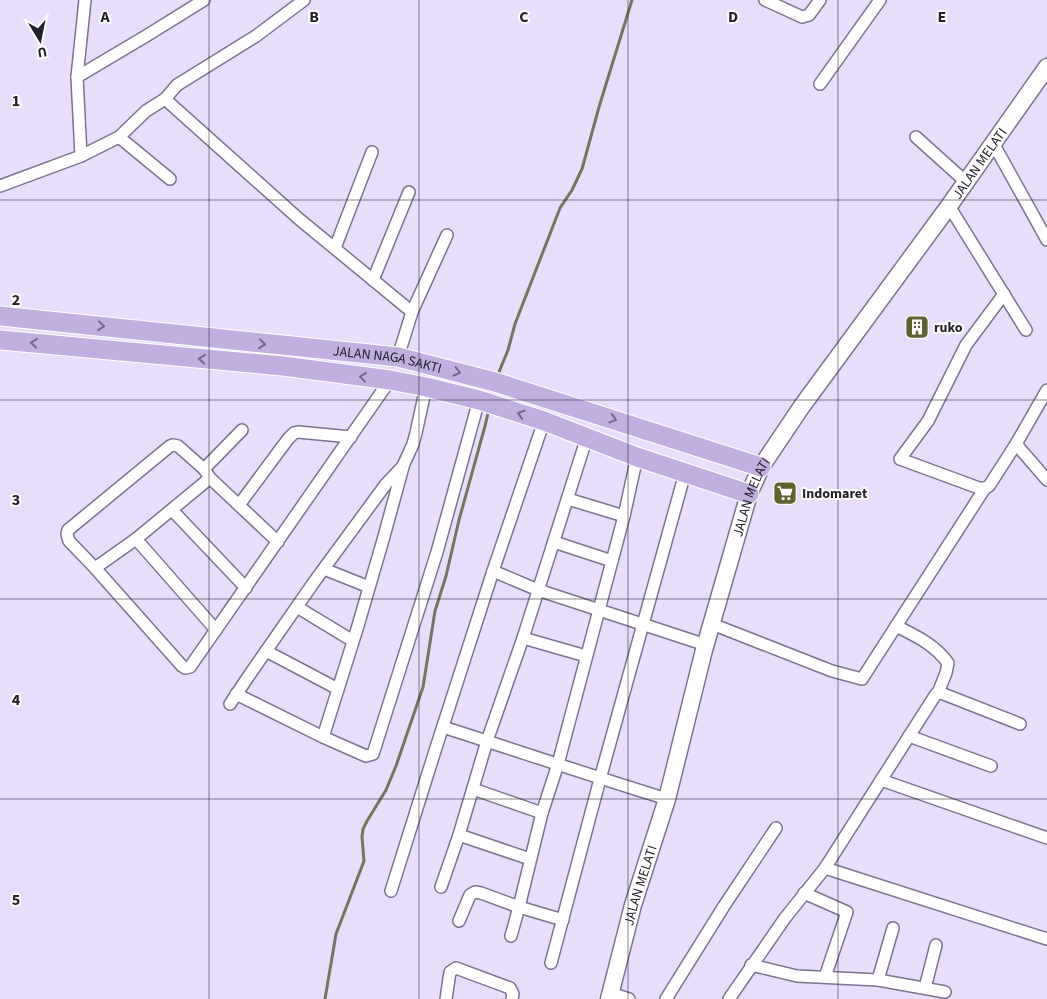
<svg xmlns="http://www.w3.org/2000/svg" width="1047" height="999" viewBox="0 0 1047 999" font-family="'Source Sans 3',sans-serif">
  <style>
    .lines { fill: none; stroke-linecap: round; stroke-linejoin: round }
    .stream { stroke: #767660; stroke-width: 3 }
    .minor-casing { stroke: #7c738e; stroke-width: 14 }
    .secondary-casing { stroke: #7c738e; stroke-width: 19 }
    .primary-casing { stroke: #fff; stroke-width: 21 }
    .minor { stroke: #fff; stroke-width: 11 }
    .secondary { stroke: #fff; stroke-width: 16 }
    .primary { stroke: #c1b0df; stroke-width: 19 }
    .oneway { stroke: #726886 }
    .grid { fill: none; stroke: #24212c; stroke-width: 1; stroke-opacity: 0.55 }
    .labels { text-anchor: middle; stroke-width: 4; stroke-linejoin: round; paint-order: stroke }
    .street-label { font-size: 14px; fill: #24212c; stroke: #fff }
    .poi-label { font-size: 14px; font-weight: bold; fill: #24212c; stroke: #fff; text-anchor: start }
    .grid-label { font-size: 16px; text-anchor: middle; font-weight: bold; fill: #24212c; stroke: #fff; stroke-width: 4; stroke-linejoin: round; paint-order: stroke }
  </style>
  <rect width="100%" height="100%" fill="#e8defc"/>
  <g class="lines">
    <g class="stream">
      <path d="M497,377L508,350L515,324L560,208L572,190L582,169L599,107L632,0"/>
      <path d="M325,999L336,934L364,861L362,837L363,829L367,821L386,790L396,766L423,687L435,611L446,576L459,520L485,426L489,409"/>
    </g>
    <g class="minor-casing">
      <g id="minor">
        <path d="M765,0L802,17L809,15L820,0"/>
        <path d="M77,77L146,36L204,0"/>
        <path d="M820,84L880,0"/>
        <path d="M165,99L299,219L412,312"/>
        <path d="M119,137L170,179"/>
        <path d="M916,137L966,182"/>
        <path d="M993,143L1047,240"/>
        <path d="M81,156L77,77L85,0"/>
        <path d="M0,186L81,156L119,137L146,111L165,99L177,85L256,36L304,0"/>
        <path d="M949,206L1026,330"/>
        <path d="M335,248L372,152"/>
        <path d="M373,280L409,192"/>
        <path d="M1004,294L966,345L928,421L900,459L979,488H985L989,486L1016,444L1047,390"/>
        <path d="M398,357L412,312L447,235"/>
        <path d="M544,421L493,571L538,590L706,645"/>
        <path d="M1016,444L1047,480"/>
        <path d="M204,469L242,430"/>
        <path d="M568,499L624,516"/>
        <path d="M239,505L288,439L294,433L298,432L351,437"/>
        <path d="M172,510L246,588"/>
        <path d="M136,539L216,630"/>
        <path d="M278,542L210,478L204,469L178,446L173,445L170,446L68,530L67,534L69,541L95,568L182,666L185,668L190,667L390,380"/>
        <path d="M554,542L612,561"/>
        <path d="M95,568L136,539L210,478"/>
        <path d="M324,569L369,587"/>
        <path d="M297,607L353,641"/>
        <path d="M712,624L832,671L862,679L985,488"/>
        <path d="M896,626C916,636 934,644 948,663L946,673L938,693"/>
        <path d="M523,638L586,656"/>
        <path d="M266,651L338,689"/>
        <path d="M236,694L323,737L366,756L373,754L437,552L479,400"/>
        <path d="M230,704L248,677L314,582L386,484L403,466L413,444L416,433L426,387"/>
        <path d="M443,727C518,751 592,776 667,799"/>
        <path d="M909,736L991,766"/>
        <path d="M323,737L357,629L383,540L403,467"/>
        <path d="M881,780L1047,838"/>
        <path d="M473,789L542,813"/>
        <path d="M459,835L530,859"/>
        <path d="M825,868L1047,939"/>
        <path d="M441,887L459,835L487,741L523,638L587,437"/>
        <path d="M391,891L434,754L493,571"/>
        <path d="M804,893L847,912L825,977"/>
        <path d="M459,921L470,895L475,892L481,893L519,907L542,813L558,764L624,516L637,457"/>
        <path d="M511,936L519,907L563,920"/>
        <path d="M551,963L600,779L685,473"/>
        <path d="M751,965L797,976L878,980L945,992"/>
        <path d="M878,980L893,928"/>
        <path d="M925,988L936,945"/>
        <path d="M610,993L629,999"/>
        <path d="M446,999L450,972L456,968L510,988L513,994L512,999"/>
        <path d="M666,999L724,906L776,828"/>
        <path d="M729,999L785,918L825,868L936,694L941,693L1020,724"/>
      </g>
    </g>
    <g class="secondary-casing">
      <g id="secondary">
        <path id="s1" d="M609,999L633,905L667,799L704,650L749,494L761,467L802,406L949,206L1047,67"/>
      </g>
    </g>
    <g class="primary-casing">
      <g id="primary">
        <path id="s2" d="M0,316L398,357L495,382L761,467"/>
        <path d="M0,340L283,366L390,380L426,387L479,400L544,421L637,457L749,494"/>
      </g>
    </g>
    <use href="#minor" class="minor"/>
    <use href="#secondary" class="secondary"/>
    <use href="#primary" class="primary"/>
  </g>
  <defs><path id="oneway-chevron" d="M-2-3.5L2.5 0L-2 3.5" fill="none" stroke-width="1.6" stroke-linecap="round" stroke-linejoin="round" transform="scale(1.25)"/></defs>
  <g class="oneway">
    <use href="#oneway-chevron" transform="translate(101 326) rotate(6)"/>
    <use href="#oneway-chevron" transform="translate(34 343) rotate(-175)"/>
    <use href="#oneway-chevron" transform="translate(262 344) rotate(6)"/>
    <use href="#oneway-chevron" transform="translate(202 359) rotate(-175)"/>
    <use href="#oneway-chevron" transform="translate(457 372) rotate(14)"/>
    <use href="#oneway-chevron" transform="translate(363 377) rotate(-173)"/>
    <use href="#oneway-chevron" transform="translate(521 414) rotate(-162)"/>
    <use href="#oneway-chevron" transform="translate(613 419) rotate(17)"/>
  </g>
  <path class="grid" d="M209,0V999M419,0V999M628,0V999M838,0V999M0,200H1047M0,400H1047M0,599H1047M0,799H1047"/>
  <defs>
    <g id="building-square" transform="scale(1.25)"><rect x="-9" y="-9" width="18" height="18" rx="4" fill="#60612e" stroke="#fff"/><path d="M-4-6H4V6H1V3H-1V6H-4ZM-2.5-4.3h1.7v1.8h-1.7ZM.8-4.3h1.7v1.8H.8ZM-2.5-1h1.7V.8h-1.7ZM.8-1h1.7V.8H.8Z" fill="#fff"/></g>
    <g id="supermarket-square" transform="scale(1.25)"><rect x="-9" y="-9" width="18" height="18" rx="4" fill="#60612e" stroke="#fff"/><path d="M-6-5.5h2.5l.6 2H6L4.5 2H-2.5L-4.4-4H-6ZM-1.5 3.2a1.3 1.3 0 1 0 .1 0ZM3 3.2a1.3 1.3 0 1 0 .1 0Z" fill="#fff"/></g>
  </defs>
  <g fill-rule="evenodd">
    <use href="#building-square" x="917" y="327"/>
    <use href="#supermarket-square" x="785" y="493"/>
  </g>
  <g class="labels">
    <g class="street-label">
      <text dy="5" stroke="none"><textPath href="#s1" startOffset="928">JALAN MELATI</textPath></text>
      <text dy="5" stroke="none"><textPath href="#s2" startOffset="390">JALAN NAGA SAKTI</textPath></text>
      <text dy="5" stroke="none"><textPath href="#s1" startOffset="522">JALAN MELATI</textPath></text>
      <text dy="5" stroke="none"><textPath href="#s1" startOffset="118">JALAN MELATI</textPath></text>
    </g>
    <g class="poi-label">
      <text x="934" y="332">ruko</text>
      <text x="802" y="498">Indomaret</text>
    </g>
  </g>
  <g class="grid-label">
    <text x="105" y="22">A</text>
    <text x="314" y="22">B</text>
    <text x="524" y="22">C</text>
    <text x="733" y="22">D</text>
    <text x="942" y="22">E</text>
    <text x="16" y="106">1</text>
    <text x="16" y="305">2</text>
    <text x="16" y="505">3</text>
    <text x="16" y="705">4</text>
    <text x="16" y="905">5</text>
  </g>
  <g transform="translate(40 40) rotate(170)" stroke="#ffffff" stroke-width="4" paint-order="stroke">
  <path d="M0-4L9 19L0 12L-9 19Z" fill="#24212c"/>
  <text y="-8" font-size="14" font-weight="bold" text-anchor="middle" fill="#24212c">U</text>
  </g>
</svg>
